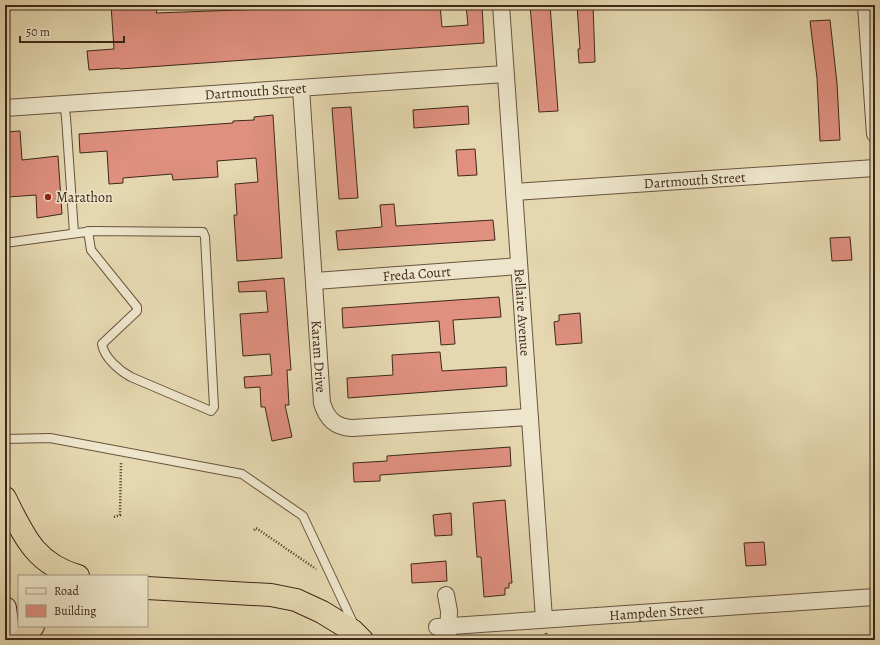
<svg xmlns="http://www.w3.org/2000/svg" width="880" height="645" viewBox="0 0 880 645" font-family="Alegreya,serif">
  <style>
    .building { fill: #df907f; stroke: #3f2819 }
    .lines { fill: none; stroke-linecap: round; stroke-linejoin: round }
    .lane-casing { stroke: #68543f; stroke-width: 10 }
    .street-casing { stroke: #68543f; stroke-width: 18 }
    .secondary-casing { stroke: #3f2819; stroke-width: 24 }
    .highway-casing { stroke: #3f2819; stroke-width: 24 }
    .path { stroke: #3f2819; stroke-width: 2.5; stroke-dasharray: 1 2; stroke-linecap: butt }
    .lane { stroke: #eee6cc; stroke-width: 8 }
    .street { stroke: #eee6cc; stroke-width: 16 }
    .secondary { stroke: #eee6cc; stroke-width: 22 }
    .highway { stroke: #e5d8b0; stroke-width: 22 }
    .poi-dot { fill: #8f2418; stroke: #eee6cc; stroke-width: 1.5 }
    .labels { text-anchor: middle; stroke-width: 3; stroke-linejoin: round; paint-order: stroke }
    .street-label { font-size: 14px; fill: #3f2819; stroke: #eee6cc }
    .poi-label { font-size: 14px; fill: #3f2819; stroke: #eee6cc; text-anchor: start }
  </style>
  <rect width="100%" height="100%" fill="#e5d8b0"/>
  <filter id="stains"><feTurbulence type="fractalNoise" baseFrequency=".005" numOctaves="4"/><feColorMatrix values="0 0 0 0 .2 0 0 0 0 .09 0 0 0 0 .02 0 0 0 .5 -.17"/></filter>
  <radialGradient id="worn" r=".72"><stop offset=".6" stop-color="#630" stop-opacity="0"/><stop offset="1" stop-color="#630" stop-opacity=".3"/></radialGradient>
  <g class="building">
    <path d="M111,5H158L156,13L267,9V6L281,5H343V8L379,5H440L442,27L468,25L466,5H482L484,43L120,69L119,68L89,70L87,51L114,49Z"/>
    <path d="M530,5H550L558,111L539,112Z"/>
    <path d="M577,5H593L595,62L579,63L578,49H580Z"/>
    <path d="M830,20L837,83L840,140L820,141L817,78L810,21Z"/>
    <path d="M468,106L469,124L414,128L413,110Z"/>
    <path d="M351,107L358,198L339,199L332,108Z"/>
    <path d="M273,115L282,258L237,261L234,215H237L235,184L258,182L256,158L217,161L218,177L173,180L172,174L123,178V183L109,184L107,151L80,153L79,134L233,123V121L254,120V117Z"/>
    <path d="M20,131L22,160L58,156L62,214L37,218L36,195L8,197L5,132Z"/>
    <path d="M475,149L477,175L458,176L456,150Z"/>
    <path d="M394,204L396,226L493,220L495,240L338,250L336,231L382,227L380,205Z"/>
    <path d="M850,237L852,260L832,261L830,238Z"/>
    <path d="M284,278L291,370H287L289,405H285L292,437L272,441L265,407H261L260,387L245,388L244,377L272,375L270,354L243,356L240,314L268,312L266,291L239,292L238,282Z"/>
    <path d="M499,297L501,317L453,320L455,344L441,345L439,321L343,328L342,308Z"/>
    <path d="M580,313L582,343L556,345L554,322L559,321V315Z"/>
    <path d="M440,352L442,371L506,367L507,386L348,398L347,378L393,375L392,355Z"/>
    <path d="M510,447L511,466L380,475V481L354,482L353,463L387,461V456Z"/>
    <path d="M505,500L512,583H509V588H505V595L484,597L481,557H477L473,503Z"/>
    <path d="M451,513L452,535L435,536L433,515Z"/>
    <path d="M764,542L766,565L746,566L744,543Z"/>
    <path d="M446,561L447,581L412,583L411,564Z"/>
  </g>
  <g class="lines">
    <g class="lane-casing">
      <g id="lane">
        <path d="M64,104L66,117L74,233"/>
        <path d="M5,243L93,231L203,232L205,237L214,407L211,411L131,377C120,371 104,358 102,344L137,311V307L91,250L88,231"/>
        <path d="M5,439L50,438L242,474L303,516L354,625"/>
      </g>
    </g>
    <g class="street-casing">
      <g id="street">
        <path id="s1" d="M501,5L544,619"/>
        <path d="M866,5L875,134"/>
        <path id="s2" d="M301,88L322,403C327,419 335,427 352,428L530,417"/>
        <path id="s3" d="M5,108L505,74"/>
        <path id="s4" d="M514,192L875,168"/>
        <path id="s5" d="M315,281L519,266"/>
        <path d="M446,595L449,611L448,640"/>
        <path id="s6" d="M437,627L875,597"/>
      </g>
    </g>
    <g class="secondary-casing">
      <path id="secondary" d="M5,608L9,640"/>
    </g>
    <g class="highway-casing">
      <g id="highway">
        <path d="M5,498C24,536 35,564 78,576"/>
        <path d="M147,588L271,595L296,600L322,612L353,631L362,640"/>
        <path d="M22,640L33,626"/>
      </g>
    </g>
    <g class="path">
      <path d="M114,517L120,515L121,462"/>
      <path d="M254,530L256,528L316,569"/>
      <path d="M546,633L547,640"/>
    </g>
    <use href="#lane" class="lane"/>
    <use href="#street" class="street"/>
    <use href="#secondary" class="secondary"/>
    <use href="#highway" class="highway"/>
  </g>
  <circle class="poi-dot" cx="48" cy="197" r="4"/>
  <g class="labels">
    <g class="street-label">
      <text dy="5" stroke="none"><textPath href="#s3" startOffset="251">Dartmouth Street</textPath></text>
      <text dy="5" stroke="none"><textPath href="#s4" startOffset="181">Dartmouth Street</textPath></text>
      <text dy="5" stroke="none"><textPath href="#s5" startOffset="102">Freda Court</textPath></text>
      <text dy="5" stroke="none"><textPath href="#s1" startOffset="308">Bellaire Avenue</textPath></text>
      <text dy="5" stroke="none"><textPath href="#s2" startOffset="269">Karam Drive</textPath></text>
      <text dy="5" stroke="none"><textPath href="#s6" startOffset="220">Hampden Street</textPath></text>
    </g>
    <g class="poi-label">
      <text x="56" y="202">Marathon</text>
    </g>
  </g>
  <rect width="880" height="645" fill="none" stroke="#e5d8b0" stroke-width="20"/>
  <rect x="6" y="6" width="868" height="633" fill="none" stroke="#3f2819" stroke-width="2"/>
  <rect x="10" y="10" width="860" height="625" fill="none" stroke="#3f2819"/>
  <rect x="18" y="575" width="130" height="52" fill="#eee6cc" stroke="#a89a84"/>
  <rect x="26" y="588" width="20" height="6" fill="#eee6cc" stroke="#a89a84"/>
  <text x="54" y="595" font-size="12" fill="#3f2819">Road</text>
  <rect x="26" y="605" width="20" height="12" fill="#df907f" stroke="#a89a84"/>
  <text x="54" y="615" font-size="12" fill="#3f2819">Building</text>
  <path d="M20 36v6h104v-6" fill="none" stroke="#3f2819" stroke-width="2"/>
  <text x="26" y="36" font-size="12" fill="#3f2819" stroke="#eee6cc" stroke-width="3" paint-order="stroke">50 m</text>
  <rect width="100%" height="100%" filter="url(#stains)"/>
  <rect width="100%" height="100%" fill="url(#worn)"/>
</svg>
